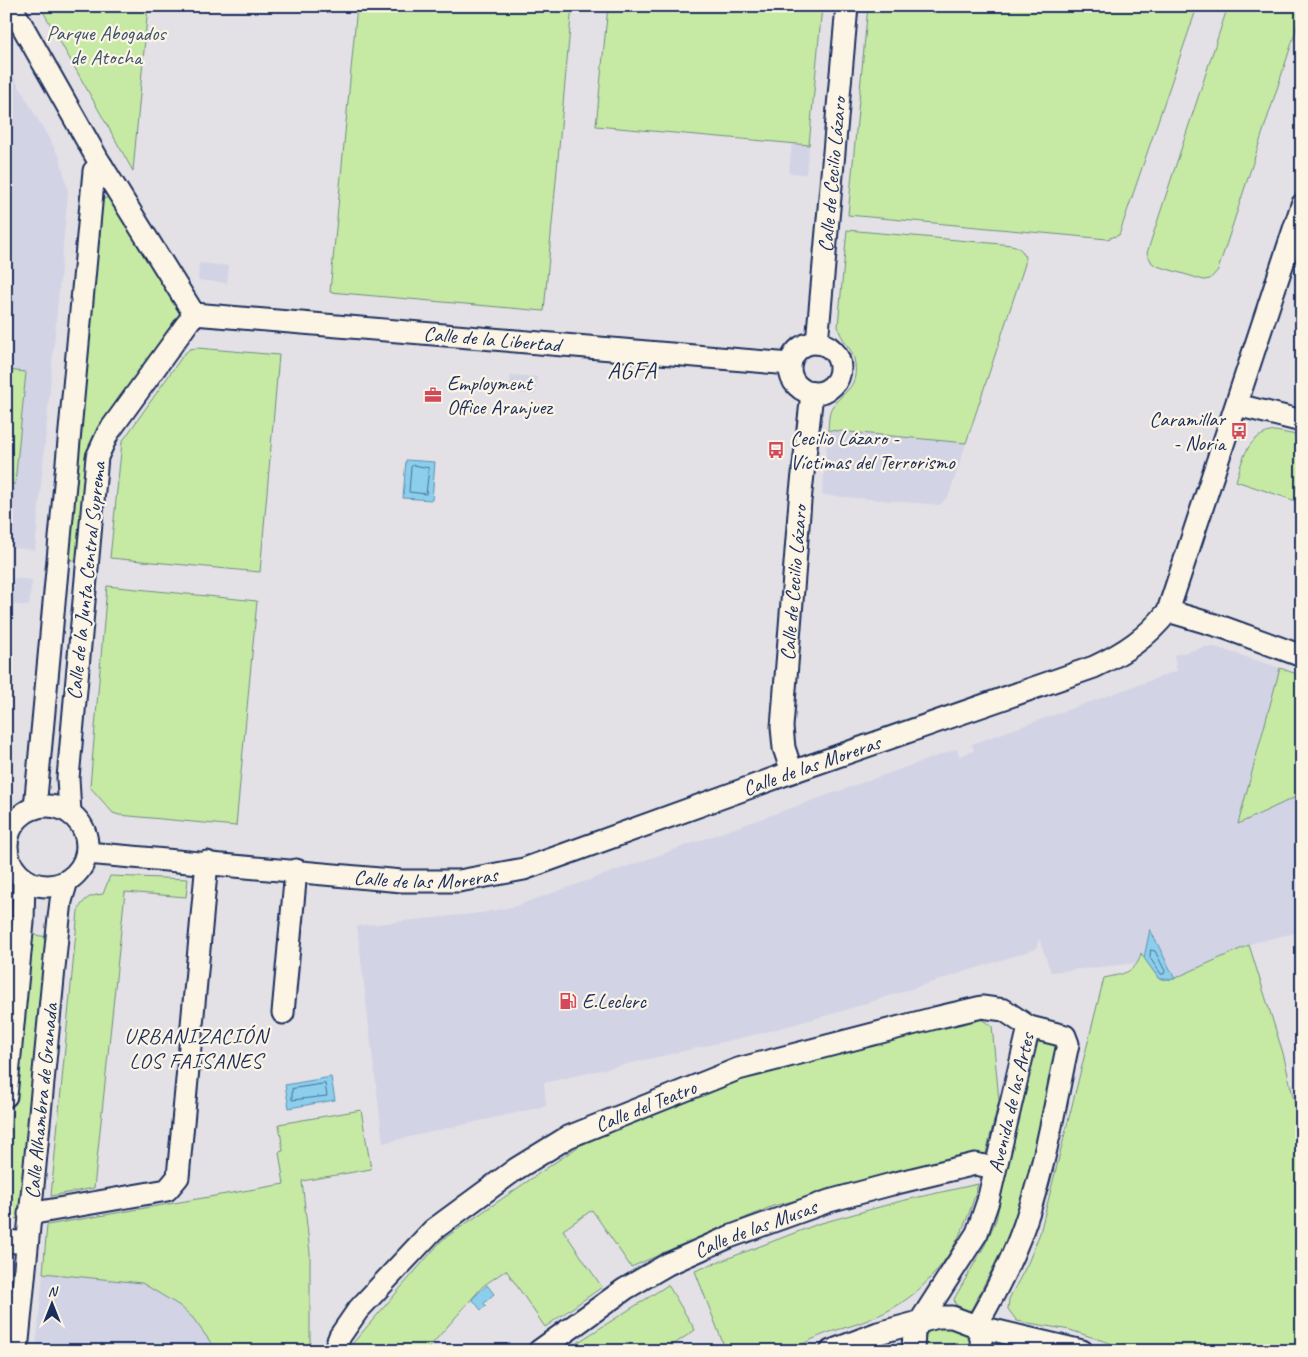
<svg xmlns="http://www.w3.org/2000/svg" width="1308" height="1357" viewBox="0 0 1308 1357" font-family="Caveat,sans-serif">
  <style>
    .built { fill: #d2d3e5 }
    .green { fill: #c6eaa4; stroke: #708c81 }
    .water { fill: #8bcfec; stroke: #5e8fb3 }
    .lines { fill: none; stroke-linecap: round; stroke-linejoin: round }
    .shore { stroke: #486f97; stroke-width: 1 }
    .minor-casing { stroke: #1b2f5e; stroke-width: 25 }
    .minor { stroke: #fcf5e5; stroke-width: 21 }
    .labels { text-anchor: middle; stroke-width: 4.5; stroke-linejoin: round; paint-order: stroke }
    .park-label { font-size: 21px; fill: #3d546c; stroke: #fcf5e5 }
    .street-label { font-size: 21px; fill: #1b2f5e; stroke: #fcf5e5 }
    .poi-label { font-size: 21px; fill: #1b2f5e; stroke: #fcf5e5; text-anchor: start }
    .neighbourhood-label { font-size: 22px; letter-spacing: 1px; fill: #1b2f5e; stroke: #fcf5e5 }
    .quarter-label { font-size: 24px; letter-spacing: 1px; fill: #1b2f5e; stroke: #fcf5e5 }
  </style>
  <rect width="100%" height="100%" fill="#e3e1e5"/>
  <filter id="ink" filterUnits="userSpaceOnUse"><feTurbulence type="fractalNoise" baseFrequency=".02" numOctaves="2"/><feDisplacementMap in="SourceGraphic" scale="10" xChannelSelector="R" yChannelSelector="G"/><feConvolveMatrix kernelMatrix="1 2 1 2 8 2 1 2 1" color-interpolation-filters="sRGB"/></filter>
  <g filter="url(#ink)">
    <g class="built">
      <path d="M6,64L60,158L68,192L35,550L6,547Z"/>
      <path d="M792,143L809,145L806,174L789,173Z"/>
      <path d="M199,263L229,266L227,283L198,280Z"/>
      <path d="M511,375L537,377L535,395L509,392Z"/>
      <path d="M828,430L966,443L949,495L940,505L822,495Z"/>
      <path d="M14,578L32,580L29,606L12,604Z"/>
      <path d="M1205,647H1215L1280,668L1238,824L1302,794V931L1253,943L1173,979H1159L1141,954L1139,963L1051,972L1039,938L1036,949L839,1012L762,1033L544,1083L546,1106L383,1143L357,926L481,913L516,906L957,749L959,756L974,751L972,744L1177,671L1174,655Z"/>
      <path d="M43,1273L142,1283L180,1306L193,1318L217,1351H36Z"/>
    </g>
    <g class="green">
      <path d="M40,6H148L133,171Z"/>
      <path d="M357,6H572L544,311L330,292Z"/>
      <path d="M608,6H822L809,145L596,126Z"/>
      <path d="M868,6H1167L1196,10L1119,235L1107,239L848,215Z"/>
      <path d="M1228,6H1297L1301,15L1218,270L1210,279L1204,280L1157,266L1152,263L1147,253Z"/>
      <path d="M114,195L181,306V315L107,421L80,560H68L101,200Z"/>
      <path d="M847,230L1012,245C1022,248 1026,254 1025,264L966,443L828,430C829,423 828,413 832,407C843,391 858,389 855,364C854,349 840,340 838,326Z"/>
      <path d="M197,348L279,355L260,572L110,558L122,442L184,354L190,349Z"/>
      <path d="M6,370L26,372L15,484H6Z"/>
      <path d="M1275,431L1302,436V503L1236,481C1243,458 1247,435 1275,431Z"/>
      <path d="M107,586L257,601L236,826L119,815L113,813L90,787Z"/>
      <path d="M1280,668L1302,676V794L1238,824Z"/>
      <path d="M110,876L188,879L186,897L125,892L94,1188L51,1196L78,911C84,898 89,896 103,894Z"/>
      <path d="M28,934L48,937L20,1219L6,1218V1177Z"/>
      <path d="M1249,945L1283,1053L1302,1135V1351H1134L1070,1330L1017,1321L1008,1309L1009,1299L1028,1263L1040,1233L1104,978C1122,974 1137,973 1141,953L1159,979H1173Z"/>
      <path d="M979,1018L992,1026L999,1100L986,1153L773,1206L631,1267L592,1210L563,1230L602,1287L545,1327L506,1270L483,1286L426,1351H346L442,1240L579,1146L741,1077Z"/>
      <path d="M1039,1039L1055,1042L1058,1047L1026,1183L1014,1223L1002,1250L971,1310L967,1311L955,1304L954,1299L985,1245L996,1220L1034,1043Z"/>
      <path d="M361,1110L371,1169L302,1181L310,1253V1351H217L193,1318L180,1306L142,1283L43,1273L47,1225L284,1184L279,1152L283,1151L279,1124Z"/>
      <path d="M978,1184C963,1244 930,1296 870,1319C857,1325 843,1328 830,1332C815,1337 799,1347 784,1351C767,1354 744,1351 726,1351L695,1271L818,1224L901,1201Z"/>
      <path d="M668,1285L695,1330L664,1351H564Z"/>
      <path d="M943,1327C962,1329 971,1331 973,1351H924L926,1334L933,1329Z"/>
    </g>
    <g class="water">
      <path d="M406,460L435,462L432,500L403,498Z"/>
      <path d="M1150,929L1175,979H1159L1144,958Z"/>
      <path d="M331,1077L335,1100L289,1108L285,1085Z"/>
      <path d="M487,1285L494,1294L484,1303L486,1306L481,1310L472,1299Z"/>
    </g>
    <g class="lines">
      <g class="shore">
        <path d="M414,465L429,468L426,494L409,492L411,467Z"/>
        <path d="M1151,950L1155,951L1165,971L1164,974H1161L1150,958Z"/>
        <path d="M325,1084L327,1096L292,1100V1089Z"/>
      </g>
      <g class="minor-casing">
        <g id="minor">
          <path d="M11,6L97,158L194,314L108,433L97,457L68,778L70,813"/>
          <path id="s1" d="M194,314L790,364"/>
          <circle cx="815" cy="368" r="25"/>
          <path id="s2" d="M817,343L847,6"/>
          <path d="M1237,405L1302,421"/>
          <path d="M1168,611L1225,628L1302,656"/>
          <path id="s3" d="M792,772L784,748L782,727L800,501L812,393"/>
          <circle cx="47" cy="846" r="40"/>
          <path d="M35,808L94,171L102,166"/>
          <path id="s4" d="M87,853L402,881H459L524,869L792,772L1094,667C1124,653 1148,637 1168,611L1302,205"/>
          <path d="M283,1013L296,870"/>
          <path d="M6,1096L23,922L24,879"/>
          <path d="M29,1214L167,1190L178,1177L207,862"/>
          <path d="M6,1241L27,1243"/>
          <path id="s5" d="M17,1351L58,927L61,901L67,881"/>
          <path id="s6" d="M334,1351L340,1336L358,1310L433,1230L516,1169L568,1137L738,1069L935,1018L982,1007L1004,1010L1029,1027"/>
          <path id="s7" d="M539,1351L625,1289L668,1264L729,1237L829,1201L892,1184L975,1164L995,1168"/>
          <path d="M831,1351L878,1333L938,1317H952L976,1326L1082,1351"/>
          <path id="s8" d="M913,1351L914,1331L977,1233L988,1201L1029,1027L1065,1036L1068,1044C1054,1108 1044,1175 1020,1237C1008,1268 993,1297 976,1326L981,1338L982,1351"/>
        </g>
      </g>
      <use href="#minor" class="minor"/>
    </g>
  </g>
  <defs>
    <g id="office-bare" transform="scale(1.35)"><path d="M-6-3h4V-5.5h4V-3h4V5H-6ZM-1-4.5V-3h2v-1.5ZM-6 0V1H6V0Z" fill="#d1495b" stroke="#fcf5e5" stroke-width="2.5" paint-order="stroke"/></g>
    <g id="bus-bare" transform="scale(1.35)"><path d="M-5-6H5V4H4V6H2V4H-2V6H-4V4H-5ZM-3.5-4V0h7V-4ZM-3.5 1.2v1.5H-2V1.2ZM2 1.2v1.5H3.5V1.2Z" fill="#d1495b" stroke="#fcf5e5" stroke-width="2.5" paint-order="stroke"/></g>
    <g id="fuel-bare" transform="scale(1.35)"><path d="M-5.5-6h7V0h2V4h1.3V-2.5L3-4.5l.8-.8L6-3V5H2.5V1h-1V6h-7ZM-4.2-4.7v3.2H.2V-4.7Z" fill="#d1495b" stroke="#fcf5e5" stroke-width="2.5" paint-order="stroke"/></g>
  </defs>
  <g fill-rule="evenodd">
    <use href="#office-bare" x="433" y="395"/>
    <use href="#bus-bare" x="1239" y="431"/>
    <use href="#bus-bare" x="776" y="450"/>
    <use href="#fuel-bare" x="568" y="1001"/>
  </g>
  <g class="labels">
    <g class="park-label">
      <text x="106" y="40">Parque Abogados<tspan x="106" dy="24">de Atocha</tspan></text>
    </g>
    <g class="street-label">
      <text dy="7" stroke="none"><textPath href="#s2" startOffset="169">Calle de Cecilio Lázaro</textPath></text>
      <text dy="7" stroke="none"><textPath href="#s1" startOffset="299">Calle de la Libertad</textPath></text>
      <text transform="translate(86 581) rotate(-84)" y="7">Calle de la Junta Central Suprema</text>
      <text dy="7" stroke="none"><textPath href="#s3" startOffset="191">Calle de Cecilio Lázaro</textPath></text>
      <text dy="7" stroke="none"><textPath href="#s4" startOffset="745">Calle de las Moreras</textPath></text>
      <text dy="7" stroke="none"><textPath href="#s4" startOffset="340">Calle de las Moreras</textPath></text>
      <text dy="7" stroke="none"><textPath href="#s5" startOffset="251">Calle Alhambra de Granada</textPath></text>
      <text dy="7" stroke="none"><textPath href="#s6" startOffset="405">Calle del Teatro</textPath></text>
      <text dy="7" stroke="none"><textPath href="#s8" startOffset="271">Avenida de las Artes</textPath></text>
      <text dy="7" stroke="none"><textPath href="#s7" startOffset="250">Calle de las Musas</textPath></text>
    </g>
    <g class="poi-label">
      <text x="447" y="390">Employment<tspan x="447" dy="24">Office Aranjuez</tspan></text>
      <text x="1225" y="426" text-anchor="end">Caramillar<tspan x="1225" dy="24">- Noria</tspan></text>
      <text x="790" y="445">Cecilio Lázaro -<tspan x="790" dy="24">Víctimas del Terrorismo</tspan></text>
      <text x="582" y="1008">E.Leclerc</text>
    </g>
    <g class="neighbourhood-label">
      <text x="196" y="1043">URBANIZACIÓN<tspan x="196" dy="25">LOS FAISANES</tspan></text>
    </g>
    <g class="quarter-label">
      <text x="632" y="378">AGFA</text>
    </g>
  </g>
  <rect width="1308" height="1357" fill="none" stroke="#fcf5e5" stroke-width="25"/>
  <rect x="12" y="12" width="1283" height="1332" fill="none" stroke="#1b2f5e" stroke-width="2" filter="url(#ink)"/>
  <g transform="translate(52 1304)" stroke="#fcf5e5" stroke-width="4" paint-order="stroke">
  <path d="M0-4L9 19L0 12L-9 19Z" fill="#1b2f5e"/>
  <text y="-8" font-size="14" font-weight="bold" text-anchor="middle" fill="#1b2f5e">N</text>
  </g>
</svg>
